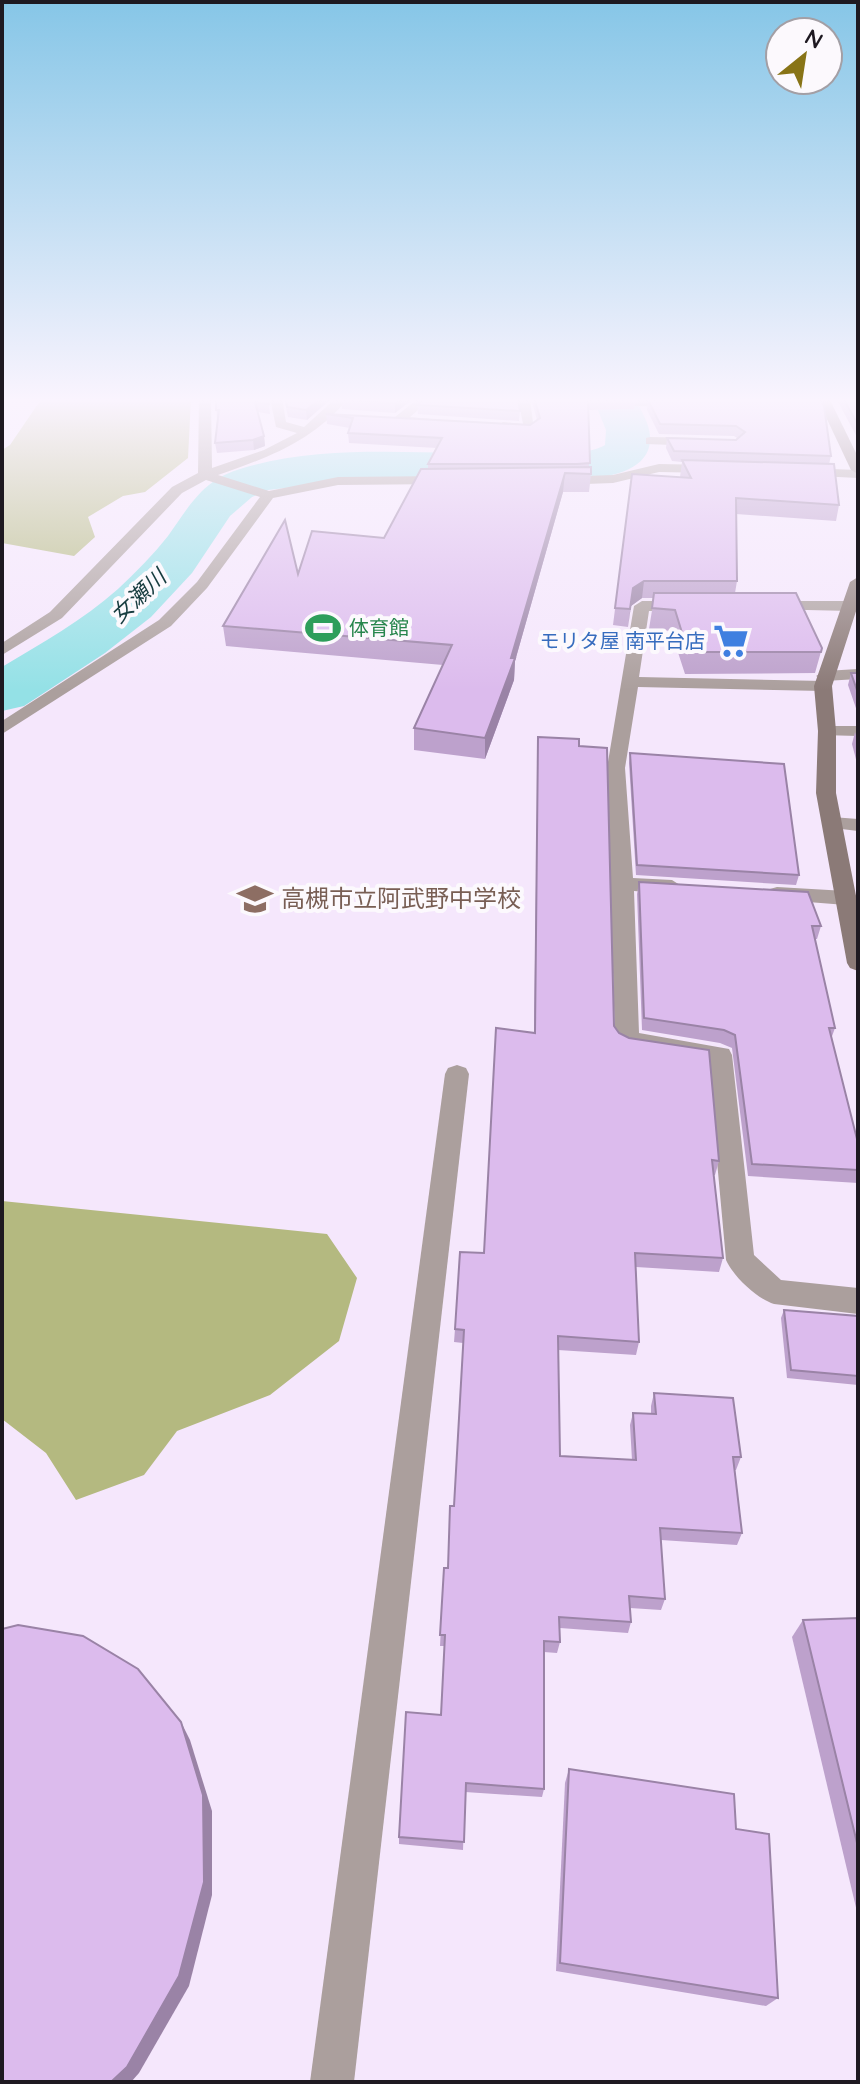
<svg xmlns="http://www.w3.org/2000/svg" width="860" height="2084" viewBox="0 0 860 2084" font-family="Quicksand,'Noto Sans JP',sans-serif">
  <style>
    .forest { fill: #b4b980 }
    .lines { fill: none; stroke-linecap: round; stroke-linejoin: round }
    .river { fill: #94e1e6; fill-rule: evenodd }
    .street { fill: #ab9f9d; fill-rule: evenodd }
    .secondary { fill: #8b7a77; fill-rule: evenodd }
    .wall { fill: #bda1cc }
    .shaded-wall { fill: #9a83a6 }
    .building { fill: #dcbbed; stroke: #9a83a6; stroke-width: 2 }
    .labels { text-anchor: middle; stroke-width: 8; stroke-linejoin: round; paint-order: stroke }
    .far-leisure-label { font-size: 20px; fill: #27864d; stroke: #fcf9fd; text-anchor: start }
    .far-shop-label { font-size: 20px; fill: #366cbe; stroke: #fcf9fd; text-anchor: end }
    .far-water-label { font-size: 22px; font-style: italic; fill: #173c3f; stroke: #fcf9fd }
    .education-label { font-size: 24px; fill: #785e54; stroke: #fcf9fd; text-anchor: start }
  </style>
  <rect width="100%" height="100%" fill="#f5e7fc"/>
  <g class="forest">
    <path d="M42,398H191L188,458L145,492L123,496L88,517L95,537L74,556L2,543V450L10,445Z"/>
    <path d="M2,1201L327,1234L357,1278L339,1341L270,1395L177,1431L144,1475L76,1500L46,1453L2,1419Z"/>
  </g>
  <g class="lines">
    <path class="river" d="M593,398H635C641,411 651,425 650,440C649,475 597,479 571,480L346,481L268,490L252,497L230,516L192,573L151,617L105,653L24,706L2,711V667C42,643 83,620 118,589C136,572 153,555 168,536C188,508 202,481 237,470C308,447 387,452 460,453C493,454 579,461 605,445L606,430Z"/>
    <g class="street">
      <path d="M199,398H211L212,468L264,450L297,433L276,427L270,398H282L286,422L304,427L336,398H349C311,442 272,456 218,475L269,491L338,477L445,476L452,480L445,484L338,485L273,498L207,588L171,626L2,734V721L159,620L197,582L260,497L206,480L182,493L62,618L2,655V643L50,612L172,487L198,473Z"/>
      <path d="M419,398H432L410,417L431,419V425L395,423V417Z"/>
      <path d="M518,398H530L534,431L503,430L497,426L503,422L523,424Z"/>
      <path d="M637,399H680L686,403L680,407L633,406V400Z"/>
      <path d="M650,437L700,438L706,442L700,446L646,444V438Z"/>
      <path d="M659,464L712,465L719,469L712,473L659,472L613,483L558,485L551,481L558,477L613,475Z"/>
      <path d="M804,468L858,470V478L799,475L797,472Z"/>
      <path d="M642,601H684L692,606L684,611H649L639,677L823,681L832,686L823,691L638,687L625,768L633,878L672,880L683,887L672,894L634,891L639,1033L729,1049L732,1055L754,1255L781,1280L858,1288V1314L774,1304C756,1298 734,1277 726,1260L708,1062L627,1049L619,1046L615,1040L607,768L634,606Z"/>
      <path d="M769,601H851L857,603L858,607L851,611L763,609V603Z"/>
      <path d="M858,669V679L825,681L816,676L825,671Z"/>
      <path d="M827,726H858V736L821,735L818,731L821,727Z"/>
      <path d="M832,817L858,819V831L825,827L822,823Z"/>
      <path d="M777,887L846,891L857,898L846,905L770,899L766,894L770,889Z"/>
      <path d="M457,1065L466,1068L469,1074L354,2082H310L445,1074L448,1068Z"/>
    </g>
    <g class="secondary">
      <path d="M817,398H829L858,457V474L851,470Z"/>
      <path d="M858,577V605L832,686L836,731V793L858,906V971L850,968L847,963L816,793L818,731L814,686L850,582Z"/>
    </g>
  </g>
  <g class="wall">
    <path d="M216,398H268L270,414L258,412L264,436L265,446L254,450L217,453L215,443L217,420Z"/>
    <path d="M284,398H332L307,420L288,417Z"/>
    <path d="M414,398L395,413L342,409L341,400Z"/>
    <path d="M531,398H634L636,399L634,409L589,410V467L591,474L589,492H563L515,661L514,680L485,759L414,750V728L443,665L226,646L223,626L298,574L384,538L428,469V464L437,448L349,443L348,433L350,428L327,424L326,414L530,425L537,420Z"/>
    <path d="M723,398L831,456L829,464L839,505L836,521L736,514L737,581L735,593L822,648L815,673L685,674L671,631L649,629L654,598H642L631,606L628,627L613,625L632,474L680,477L682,462L672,461L666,448L667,438L736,440L737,438L734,436L659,434L647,410L648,400Z"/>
    <path d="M836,398H858V439Z"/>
    <path d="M417,405L520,411L519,421L418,414Z"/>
    <path d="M851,673H858V714L848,685Z"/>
    <path d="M855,732L858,742V767L852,744Z"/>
    <path d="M538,737L579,746L614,1026L619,1033L719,1161L715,1175H714L723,1258L719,1272L636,1267L639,1342L636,1355L558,1350L560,1456L632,1460L630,1425L633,1413L651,1414V1406L654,1393L741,1457L736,1470H735L742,1533L737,1545L661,1540L665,1599L661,1610L630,1608L631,1622L628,1633L560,1628V1642L557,1653L544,1652V1789L542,1797L465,1792L463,1850L399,1844V1837L441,1715L445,1646H440L444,1568H448L454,1506L463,1343L454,1342L455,1329L484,1253L534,1033Z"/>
    <path d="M630,753L799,875L796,885L636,875L629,763Z"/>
    <path d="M639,882L821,926L817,939H815L835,1028L831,1039L858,1143V1183L748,1176L732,1048L720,1043L642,1030L637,894Z"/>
    <path d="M784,1310L858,1316V1385L787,1378L781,1318Z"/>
    <path d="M858,1618V1916L792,1637L803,1620Z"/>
    <path d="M569,1769L736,1829L778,1998L766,2006L556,1971L565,1783Z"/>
  </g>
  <g class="shaded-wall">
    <path d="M321,398H332L307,420L306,410Z"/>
    <path d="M402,398H414L395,413V403Z"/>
    <path d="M264,436L265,446L254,450L253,440Z"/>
    <path d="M565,473L563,492L515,661L514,680L485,759V738L511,658Z"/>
    <path d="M644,581L642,598L631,606L628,627L633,588Z"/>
    <path d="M181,1722L190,1740L212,1811V1895L189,1986L139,2073L131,2082H111Z"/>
  </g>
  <g class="building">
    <path d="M216,398H268L269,404L255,402L264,436L253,440L215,443L219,410H216Z"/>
    <path d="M286,398H321L306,410L287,407Z"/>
    <path d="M343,398H402L395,403L341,400Z"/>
    <path d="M425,398H518L520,411L417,405Z"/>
    <path d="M534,398H634L636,399L588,400L590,463L577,464H428L442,438L348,433L353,418L326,414L530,425L540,418Z"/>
    <path d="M725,398H820L824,406L831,456L674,451L667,438L736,440L745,432L736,426L660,424L648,400Z"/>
    <path d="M843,398H858V425Z"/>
    <path d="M682,460L834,464L839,505L736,498L737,581H644L633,588L630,609L615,608L632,474L691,478Z"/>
    <path d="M591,467V474L565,473L511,658H515L485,738L414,728L452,645L223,626L285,520L298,574L312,531L384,538L421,469Z"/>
    <path d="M654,593H796L822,648L821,652H688L675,610L652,608Z"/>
    <path d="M851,673H858V693Z"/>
    <path d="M538,737L579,739V746L607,748L614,1026L619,1033L629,1038L709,1050L719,1161L712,1160L723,1258L635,1253L639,1342L558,1336L560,1456L636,1460L633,1413L656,1414L654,1393L733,1398L741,1457H733L742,1533L660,1528L665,1599L629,1596L631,1622L559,1617L560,1642L544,1641V1789L466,1783L464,1842L399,1837L406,1712L441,1715L445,1635H440L444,1568H448L450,1506H454L464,1330L455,1329L460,1252L484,1253L496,1028L535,1033Z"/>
    <path d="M630,753L784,764L799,875L637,865Z"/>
    <path d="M639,882L808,892L821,926H812L835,1028H829L858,1143V1170L752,1164L735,1035L724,1030L644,1018Z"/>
    <path d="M784,1310L858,1316V1376L791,1370Z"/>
    <path d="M858,1618V1847L803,1620Z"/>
    <path d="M18,1625L83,1636L138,1669L181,1722L203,1795L204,1882L179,1976L127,2067L111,2082H2V1629Z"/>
    <path d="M569,1769L734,1794L736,1829L769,1834L778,1998L560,1963Z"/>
  </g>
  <linearGradient id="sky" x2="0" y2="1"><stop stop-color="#86c6e7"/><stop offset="0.58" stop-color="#faf4fe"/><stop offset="1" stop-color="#faf4fe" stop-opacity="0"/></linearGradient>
  <rect width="860" height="690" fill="url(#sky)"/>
  <defs>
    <g id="stadium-bare" transform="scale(2.76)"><path d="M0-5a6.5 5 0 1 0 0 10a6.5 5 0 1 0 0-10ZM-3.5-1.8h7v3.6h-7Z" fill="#2e9e5b" stroke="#fcf9fd" stroke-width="2.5" paint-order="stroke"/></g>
    <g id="supermarket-bare" transform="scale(2.76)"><path d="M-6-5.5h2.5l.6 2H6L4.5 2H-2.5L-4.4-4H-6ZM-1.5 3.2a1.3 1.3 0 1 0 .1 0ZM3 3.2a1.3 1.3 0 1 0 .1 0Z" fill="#3f7fe0" stroke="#fcf9fd" stroke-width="2.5" paint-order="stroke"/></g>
    <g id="school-bare" transform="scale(2.76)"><path d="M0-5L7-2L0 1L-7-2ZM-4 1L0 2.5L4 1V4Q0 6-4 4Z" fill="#8d6e63" stroke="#fcf9fd" stroke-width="2.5" paint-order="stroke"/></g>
  </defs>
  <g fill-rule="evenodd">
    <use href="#stadium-bare" x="323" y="628"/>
    <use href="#supermarket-bare" x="731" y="641"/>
    <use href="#school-bare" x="255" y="899"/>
  </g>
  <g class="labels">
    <g class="far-leisure-label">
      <text x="349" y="635">体育館</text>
    </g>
    <g class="far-shop-label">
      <text x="705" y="648">モリタ屋 南平台店</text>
    </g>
    <g class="far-water-label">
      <text transform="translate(138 596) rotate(-43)" y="8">女瀬川</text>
    </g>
    <g class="education-label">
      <text x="281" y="907">高槻市立阿武野中学校</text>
    </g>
  </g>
  <rect width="860" height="2084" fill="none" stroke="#1e1921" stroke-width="8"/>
  <g transform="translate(804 56) rotate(30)"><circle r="38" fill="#fcf9fd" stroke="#a39fa5" stroke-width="2"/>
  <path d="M0-6L14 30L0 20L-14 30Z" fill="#887417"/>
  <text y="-12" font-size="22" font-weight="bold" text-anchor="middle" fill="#1e1921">N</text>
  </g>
</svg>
